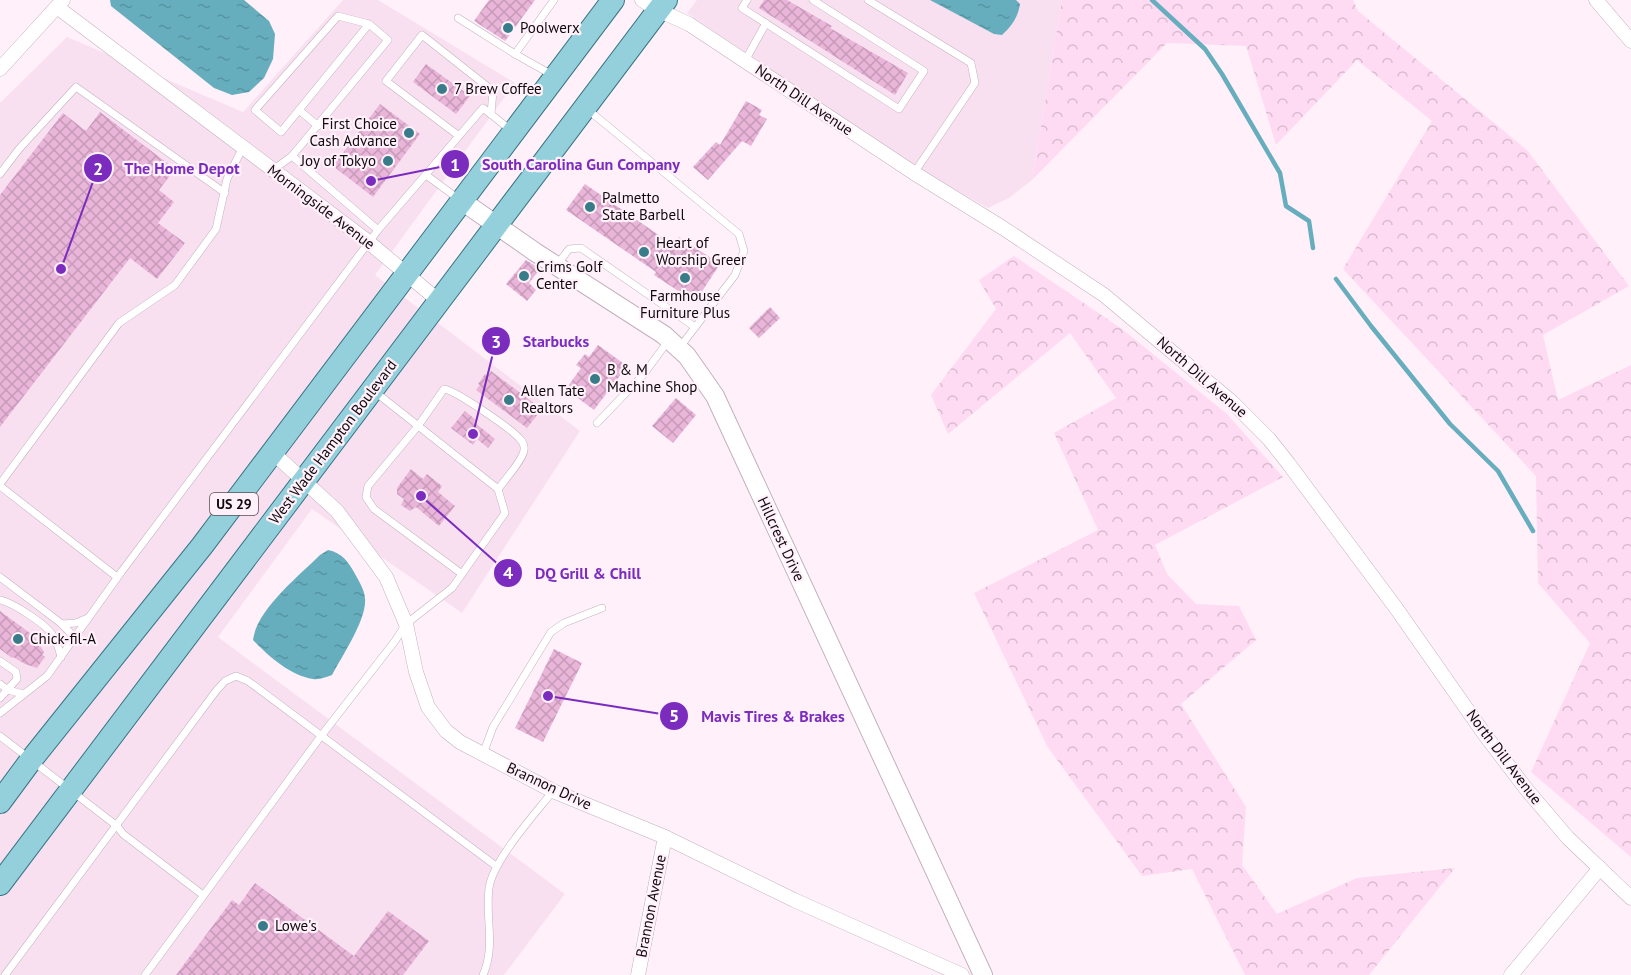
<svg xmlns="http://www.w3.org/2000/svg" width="1631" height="975" viewBox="0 0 1631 975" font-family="'PT Sans',sans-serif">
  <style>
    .built { fill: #f9e0f1 }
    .forest { fill: url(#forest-crowns) }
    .water { fill: url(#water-ripples) }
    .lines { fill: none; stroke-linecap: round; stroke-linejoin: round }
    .stream { stroke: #66aebd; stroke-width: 4.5 }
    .building { fill: url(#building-cross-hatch) }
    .service-casing { stroke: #c2b1bc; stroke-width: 8 }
    .minor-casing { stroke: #c2b1bc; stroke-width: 15 }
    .tertiary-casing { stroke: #c2b1bc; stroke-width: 20 }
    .primary-casing { stroke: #377684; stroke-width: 24 }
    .service { stroke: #fff; stroke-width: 7 }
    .minor { stroke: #fff; stroke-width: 14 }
    .tertiary { stroke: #fff; stroke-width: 18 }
    .primary { stroke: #94d0dc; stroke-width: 22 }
    .poi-dot { fill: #387c8a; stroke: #fff0fa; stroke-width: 2 }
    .labels { text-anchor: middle; stroke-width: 4.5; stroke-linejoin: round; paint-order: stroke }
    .shield { fill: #fff0fa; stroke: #574e54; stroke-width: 1.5 }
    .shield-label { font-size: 14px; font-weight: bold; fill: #0f090d }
    .poi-label { font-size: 15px; fill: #0f090d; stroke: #fff0fa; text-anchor: start }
    .street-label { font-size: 15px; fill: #0f090d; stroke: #fff0fa }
    .leader { fill: none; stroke: #7b2cbf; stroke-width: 2 }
    .callout-dot { fill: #7b2cbf; stroke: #fff0fa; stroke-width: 2 }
    .mark-label { font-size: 18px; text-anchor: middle; font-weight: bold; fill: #fff }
    .callout-label { font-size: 16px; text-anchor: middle; font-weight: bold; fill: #7b2cbf; stroke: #fff0fa; stroke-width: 4.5; stroke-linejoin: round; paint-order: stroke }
  </style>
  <defs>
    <pattern id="forest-crowns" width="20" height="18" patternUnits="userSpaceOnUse" patternTransform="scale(1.5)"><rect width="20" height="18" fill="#ffdbf3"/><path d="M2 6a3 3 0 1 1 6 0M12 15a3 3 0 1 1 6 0" fill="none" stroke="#d9bbcf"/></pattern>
    <pattern id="water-ripples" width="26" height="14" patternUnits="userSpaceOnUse" patternTransform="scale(1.5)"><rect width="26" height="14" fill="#66aebd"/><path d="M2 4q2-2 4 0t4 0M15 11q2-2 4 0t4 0" fill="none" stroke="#5794a1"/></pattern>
    <pattern id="building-cross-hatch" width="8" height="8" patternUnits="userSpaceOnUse" patternTransform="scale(1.5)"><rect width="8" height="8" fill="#e9b5d9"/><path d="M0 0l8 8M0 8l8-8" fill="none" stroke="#c79ab9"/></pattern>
  </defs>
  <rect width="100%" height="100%" fill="#fff0fa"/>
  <g class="built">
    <path d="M343,0H378L515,83L375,275L580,431L462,613L312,509L218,637L565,894L504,975H0V103L67,37L243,112Z"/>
    <path d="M697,0H1062L1032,180L1009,198L988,208L917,168L687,13Z"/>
  </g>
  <g class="forest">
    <path d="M1062,0H1353L1358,11L1527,150L1629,286L1543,335L1558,400L1631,365V857L1531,772L1590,643L1538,583L1536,476L1343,269L1432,121L1357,60L1276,145L1246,46L1167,43L1032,180Z"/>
    <path d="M1014,256L1122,329L1227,414L1283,477L1155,545L1167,574L1196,604L1239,606L1256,640L1181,704L1246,807L1242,865L1277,914L1357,878L1455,868L1369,975H1245L1192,869L1142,876L1047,746L974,593L1098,530L1054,433L1116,398L1070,333L948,434L931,395L996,309L979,280Z"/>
  </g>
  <g class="water">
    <path d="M110,0H244L269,21L275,34L273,59L264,78L249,92L232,95L214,88L111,6Z"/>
    <path d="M930,0H1016L1020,4C1018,17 1012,26 1002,35L994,34Z"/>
    <path d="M328,550C342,553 348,561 355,574C359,581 365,591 365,599C367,619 341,658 332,675C326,677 319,680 313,679C291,676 268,656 253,640C257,609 298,577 320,555Z"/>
  </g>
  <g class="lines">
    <g class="stream">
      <path d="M1152,0L1205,49L1222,74L1280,173L1286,206L1309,221L1313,248"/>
      <path d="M1336,279L1371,326L1450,424L1498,471L1533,531"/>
    </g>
  </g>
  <g class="building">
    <path d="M489,0H535L505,41L474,21Z"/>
    <path d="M764,0H787L832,26L830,28L908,73L895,95L759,8Z"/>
    <path d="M426,64L470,96L456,114L413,82Z"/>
    <path d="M746,101L762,110L759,115L767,119L751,146L742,141L708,180L693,167L716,142L720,145Z"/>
    <path d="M380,104L420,134L373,197L333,166Z"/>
    <path d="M100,112L175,169L159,190L174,202L158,223L185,243L157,279L130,258L0,427V195L63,113L86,131Z"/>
    <path d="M585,184L673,245L679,237L720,264L695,302L654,275L656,272L566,210Z"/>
    <path d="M526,260L540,269L529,283L536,290L527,301L506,284Z"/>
    <path d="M770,307L780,318L759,338L749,328Z"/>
    <path d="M598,345L627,366L594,410L566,389L581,368L576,365L585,354L589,357Z"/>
    <path d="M491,371L542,409L527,428L476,390L480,385L478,384L485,374L488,376Z"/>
    <path d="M676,398L696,415L673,443L652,426Z"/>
    <path d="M465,411L476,420L474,422L495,439L488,448L477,439L473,445L451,428Z"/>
    <path d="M411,469L423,479L427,474L442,486L438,492L455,506L439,526L416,507L410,511L401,505L404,499L397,494V488Z"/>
    <path d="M0,611L34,636L44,652L42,655L45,657L37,668L25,664L13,657L12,658L0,649Z"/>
    <path d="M554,649L582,663L543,742L515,728Z"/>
    <path d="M255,883L354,956L388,911L429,941L403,975H176L232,900L239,905Z"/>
  </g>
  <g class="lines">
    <g class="service-casing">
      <g id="service">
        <path d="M747,0L742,8L899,109L924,71L813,0"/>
        <path d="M868,0L971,63L975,83L914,173"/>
        <path d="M458,18L515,54"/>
        <path d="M745,61L766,23"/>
        <path d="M554,76L515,54L554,0"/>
        <path d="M587,109L739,234L744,251L735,275L680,347"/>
        <path d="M299,110L318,126"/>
        <path d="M459,136L386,81L422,35L493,91L491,114"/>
        <path d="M292,156L388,40L369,24L281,132L255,110L338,16L369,24"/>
        <path d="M273,170L292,156L378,230L483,108L512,131"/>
        <path d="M0,174L19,149L76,87L225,193"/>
        <path d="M426,175L460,200"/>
        <path d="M557,265L569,249L581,248L695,327"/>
        <path d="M597,423L644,374L668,341"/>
        <path d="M0,484L119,323L175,285L216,229L227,179L243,147"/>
        <path d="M0,486L117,577"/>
        <path d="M462,574L374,509L366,497L368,486L418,426L444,389C455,390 510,428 519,438C523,442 525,445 524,450C523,460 504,481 498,489"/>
        <path d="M0,577L62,624L75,638"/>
        <path d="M0,600C13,603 44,623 52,634C57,641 59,649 61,657"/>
        <path d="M62,624L76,623L88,618"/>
        <path d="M0,661L16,672L17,679L0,698"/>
        <path d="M0,684L8,690L23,694"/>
        <path d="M0,713L47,676L122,571L378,230"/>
        <path d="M0,736L117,826L123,834L203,895"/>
        <path d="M483,754L493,727L551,632L564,623L602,608"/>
        <path d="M5,975L216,691L225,681L236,676L248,681L496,866"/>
        <path d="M145,975L321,736L395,641L406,624L452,588L505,513L498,489L374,391"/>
        <path d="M483,975C496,946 485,917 489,888C493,860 535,814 553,791"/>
      </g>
    </g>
    <g class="minor-casing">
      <g id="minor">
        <path d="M642,0L658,10L689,24L914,173L1003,228L1104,295L1232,402L1269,439L1288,463L1396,608L1485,735L1527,790L1568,838L1631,898"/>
        <path d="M1596,0L1631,41"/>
        <path d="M57,7L366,240L439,301"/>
        <path d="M0,69L63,0"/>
        <path d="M272,452L337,511L386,577L406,624L416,672L428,707L446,731L460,742L553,791L665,837L794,900L962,975"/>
        <path d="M638,975L665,837"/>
        <path d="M1511,975L1600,868"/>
      </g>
    </g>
    <g class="tertiary-casing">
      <path id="tertiary" d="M462,201L535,252L664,335L687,356L715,396L983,975"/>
    </g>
    <g class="primary-casing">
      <g id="primary">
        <path d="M0,802L31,760L202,546L613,0"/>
        <path d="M0,884L666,0"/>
      </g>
    </g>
    <use href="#service" class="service"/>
    <use href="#minor" class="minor"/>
    <use href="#tertiary" class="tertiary"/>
    <use href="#primary" class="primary"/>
  </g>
  <g class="poi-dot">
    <circle cx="508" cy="28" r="6"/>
    <circle cx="442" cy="89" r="6"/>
    <circle cx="409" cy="133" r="6"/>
    <circle cx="388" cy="161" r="6"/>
    <circle cx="590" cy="207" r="6"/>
    <circle cx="644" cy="252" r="6"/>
    <circle cx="524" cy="276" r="6"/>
    <circle cx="685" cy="278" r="6"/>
    <circle cx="595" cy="379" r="6"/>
    <circle cx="509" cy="400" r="6"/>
    <circle cx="18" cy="639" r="6"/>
    <circle cx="263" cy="926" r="6"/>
  </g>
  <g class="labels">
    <rect class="shield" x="210" y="493" width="48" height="22" rx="4.5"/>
    <g class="shield-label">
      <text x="234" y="509">US 29</text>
    </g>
    <g class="poi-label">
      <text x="520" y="33">Poolwerx</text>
      <text x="454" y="94">7 Brew Coffee</text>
      <text x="397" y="129" text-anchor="end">First Choice<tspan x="397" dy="17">Cash Advance</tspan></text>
      <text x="376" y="166" text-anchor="end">Joy of Tokyo</text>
      <text x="602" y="203">Palmetto<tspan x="602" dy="17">State Barbell</tspan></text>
      <text x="656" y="248">Heart of<tspan x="656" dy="17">Worship Greer</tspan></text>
      <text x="536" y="272">Crims Golf<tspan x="536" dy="17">Center</tspan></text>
      <text x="685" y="301" text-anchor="middle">Farmhouse<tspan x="685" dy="17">Furniture Plus</tspan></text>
      <text x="607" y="375">B &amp; M<tspan x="607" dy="17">Machine Shop</tspan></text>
      <text x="521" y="396">Allen Tate<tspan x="521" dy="17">Realtors</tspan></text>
      <text x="30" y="644">Chick-fil-A</text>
      <text x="275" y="931">Lowe's</text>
    </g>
    <g class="street-label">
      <text transform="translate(804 100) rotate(34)" y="5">North Dill Avenue</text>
      <text transform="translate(321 207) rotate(37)" y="5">Morningside Avenue</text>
      <text transform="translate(1202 377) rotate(41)" y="5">North Dill Avenue</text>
      <text transform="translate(333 442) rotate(-53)" y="5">West Wade Hampton Boulevard</text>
      <text transform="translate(781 539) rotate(65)" y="5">Hillcrest Drive</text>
      <text transform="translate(1504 757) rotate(53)" y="5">North Dill Avenue</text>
      <text transform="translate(549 786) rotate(25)" y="5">Brannon Drive</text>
      <text transform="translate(651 906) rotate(-79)" y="5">Brannon Avenue</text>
    </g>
  </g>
  <path class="leader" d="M371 181L455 164M61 269L98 168M473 434L496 341M421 496L508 573M548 696L674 716"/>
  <g class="callout-dot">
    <circle cx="371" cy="181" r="6"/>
    <circle cx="61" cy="269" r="6"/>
    <circle cx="473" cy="434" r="6"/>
    <circle cx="421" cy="496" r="6"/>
    <circle cx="548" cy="696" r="6"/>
    <circle cx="455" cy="164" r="15"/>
    <circle cx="98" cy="168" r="15"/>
    <circle cx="496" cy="341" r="15"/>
    <circle cx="508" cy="573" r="15"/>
    <circle cx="674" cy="716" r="15"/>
  </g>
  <g class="mark-label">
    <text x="455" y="171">1</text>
    <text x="98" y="175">2</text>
    <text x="496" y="348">3</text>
    <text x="508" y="579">4</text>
    <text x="674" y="722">5</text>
  </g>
  <g class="callout-label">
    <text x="581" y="170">South Carolina Gun Company</text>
    <text x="182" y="174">The Home Depot</text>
    <text x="556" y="347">Starbucks</text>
    <text x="588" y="579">DQ Grill &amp; Chill</text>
    <text x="773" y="722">Mavis Tires &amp; Brakes</text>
  </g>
</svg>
